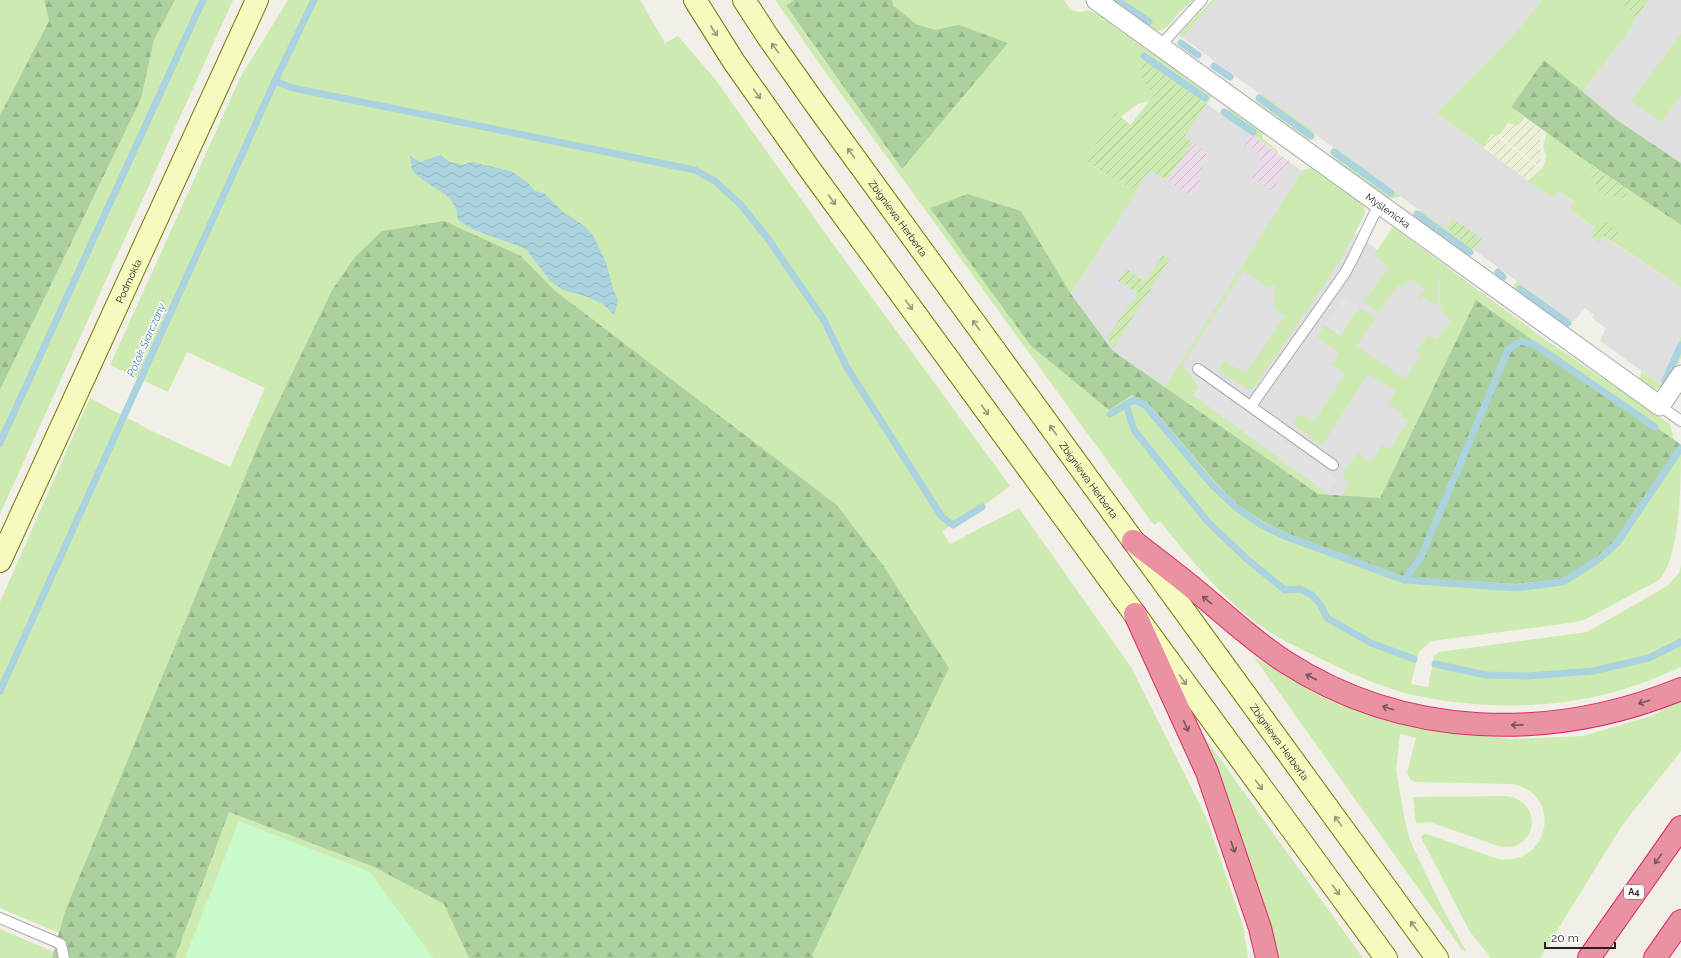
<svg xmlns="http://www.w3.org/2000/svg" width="1681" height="958" viewBox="0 0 1681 958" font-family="Raleway,sans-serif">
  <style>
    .residential { fill: #e0dfdf }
    .industrial { fill: url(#industrial-furrows) }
    .farmland { fill: url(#farmland-furrows) }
    .grass { fill: #cdebb0 }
    .forest { fill: url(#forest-firs) }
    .park { fill: #c8facc }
    .garden { fill: url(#garden-furrows) }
    .parking { fill: #e2e2e2 }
    .plaza { fill: #dddde8 }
    .water { fill: url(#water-waves) }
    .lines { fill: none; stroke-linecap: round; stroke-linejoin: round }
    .stream { stroke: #aad3df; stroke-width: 7 }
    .lane-casing { stroke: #a9a9a9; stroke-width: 12 }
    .street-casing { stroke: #a9a9a9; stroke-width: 21 }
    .secondary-casing { stroke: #707d05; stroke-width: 24 }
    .highway-casing { stroke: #dc2a67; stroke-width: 24 }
    .lane { stroke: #fff; stroke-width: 10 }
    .street { stroke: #fff; stroke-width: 19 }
    .secondary { stroke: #f7fabf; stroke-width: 22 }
    .highway { stroke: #e892a2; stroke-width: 22 }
    .oneway { stroke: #979978 }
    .oneway2 { stroke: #7b545c }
    .labels { text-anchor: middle; stroke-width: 3; stroke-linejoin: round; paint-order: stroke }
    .shield { fill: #fff; stroke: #646464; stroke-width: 1 }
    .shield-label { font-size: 9px; font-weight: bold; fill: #222 }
    .street-label { font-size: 10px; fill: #222; stroke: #fff }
    .water-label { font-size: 11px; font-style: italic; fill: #4a7aab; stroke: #fff }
  </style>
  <defs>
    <pattern id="industrial-furrows" width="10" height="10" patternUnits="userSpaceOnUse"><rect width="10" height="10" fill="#ebdbe8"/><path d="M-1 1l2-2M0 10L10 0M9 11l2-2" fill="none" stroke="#c9bcc7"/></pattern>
    <pattern id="farmland-furrows" width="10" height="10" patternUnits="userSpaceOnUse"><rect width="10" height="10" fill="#eef0d5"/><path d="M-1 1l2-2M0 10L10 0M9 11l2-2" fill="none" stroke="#ccceb7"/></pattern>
    <pattern id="forest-firs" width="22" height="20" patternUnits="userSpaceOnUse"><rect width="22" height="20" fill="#add19e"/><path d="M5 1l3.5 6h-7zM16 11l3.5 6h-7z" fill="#95b388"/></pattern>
    <pattern id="garden-furrows" width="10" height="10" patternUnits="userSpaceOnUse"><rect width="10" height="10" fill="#cdebb0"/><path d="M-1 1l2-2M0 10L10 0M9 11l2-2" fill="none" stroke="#b0c997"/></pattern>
    <pattern id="water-waves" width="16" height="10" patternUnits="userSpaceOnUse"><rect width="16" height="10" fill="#aad3df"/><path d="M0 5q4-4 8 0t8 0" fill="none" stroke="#92b5bf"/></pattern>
  </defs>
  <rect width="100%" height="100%" fill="#f2efe9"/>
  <g class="residential">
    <path d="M1215,0H1542L1514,34L1436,113L1552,198L1558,191L1560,192L1574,203L1570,209L1603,236L1681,287V336L1661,385L1600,341L1606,328L1592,318L1594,315L1590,312L1585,308L1573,322L1183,38Z"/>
    <path d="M1648,0H1681V163L1617,120L1582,92L1621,42Z"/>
    <path d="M1207,104L1364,215L1354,233L1378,250L1389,234L1476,300L1380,498L1318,494L1113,351L1071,294L1150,169L1167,180L1193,143L1184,137Z"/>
  </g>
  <g class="industrial">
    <path d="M1250,134L1290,162L1272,191L1250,176L1262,157L1243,144Z"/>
    <path d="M1193,143L1211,156L1196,177L1205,182L1193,197L1167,180Z"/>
  </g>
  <g class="farmland">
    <path d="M1525,118L1543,130L1540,139L1541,161L1538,165L1498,135L1508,123L1517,126Z"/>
    <path d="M1492,133L1540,169L1528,181L1483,147Z"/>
  </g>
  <g class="grass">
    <path d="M0,0H44L49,21L0,115Z"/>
    <path d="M175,0H233L0,514V390L141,99L154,40Z"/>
    <path d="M288,0H640L665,43L678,36L715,79L851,269L1010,486L982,507L942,531L950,544L1019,508L1131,667L1207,819L1243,926L1248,958H814L811,955L949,668L883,565L837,505L554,290L521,256L354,258L332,290L261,438L65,911L59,933L0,908V602L90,398L152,431L230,467L265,388L187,352L168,392L110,365L241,76Z"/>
    <path d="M775,0H794L786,7L902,169L959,25C952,27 942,31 934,30C921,29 895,13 892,0H1064C1072,12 1075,14 1089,10L1100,16L1198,86L1212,97L1207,104L1146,59L1155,94L1149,101L1138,104L1120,117L1116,113L1085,161L1136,192L1071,294L1021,211L968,194L1132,395L1148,403L1217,484L1266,523L1681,444C1681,478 1681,557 1659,580L1586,619L1577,622L1431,641L1419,652L1411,684L1428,687L1434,656L1439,652L1587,632L1667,586L1679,573L1681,565V667C1658,677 1635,687 1610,693C1547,710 1473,709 1409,694C1377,686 1346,671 1317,657C1296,646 1274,637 1256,623C1219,594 1189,558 1160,521L1154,525L828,76Z"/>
    <path d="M1110,0H1193C1188,4 1183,9 1178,14C1171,22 1167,31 1155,31Z"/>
    <path d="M1212,0H1215L1183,38L1179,35Z"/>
    <path d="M1542,0H1648L1621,42L1582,92L1544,60L1511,107L1525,118L1517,126L1508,123L1500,134L1496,136L1492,134L1483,147L1436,113L1514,34Z"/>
    <path d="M1681,34V95L1662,122L1631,101Z"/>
    <path d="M1262,94L1315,132L1309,140L1256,102Z"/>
    <path d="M1228,108L1262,132L1263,139L1278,151V153L1223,115Z"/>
    <path d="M1547,133L1681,225V287L1616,244L1619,240L1606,222L1596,224L1593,227L1570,209L1574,202L1560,192L1558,191L1552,198L1528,181L1542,168L1544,164L1546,156L1543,146Z"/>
    <path d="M1336,148L1401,196L1390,199L1332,158V155Z"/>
    <path d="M1311,168L1363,205L1365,212L1364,216L1340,261L1255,386L1252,389H1247L1218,370L1224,361L1245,373L1285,316L1276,311L1277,309L1273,306L1276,287L1272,284L1270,288L1243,271L1183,364L1199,387L1193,395L1328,495L1318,494L1165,387L1303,170Z"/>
    <path d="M1420,210L1473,248L1467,255H1464L1415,218Z"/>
    <path d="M1393,227L1546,340L1670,424L1674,440L1476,300L1380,498L1342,495L1350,483L1341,476L1357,453L1371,462L1382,445L1390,450L1408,420L1401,416L1403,413L1388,404L1396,391L1368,374L1322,446L1293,424L1300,414L1314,422L1345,374L1331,364L1339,352L1317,337L1325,325L1340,335L1356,311L1358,312L1361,308L1376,318L1356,346L1405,379L1421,356L1416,351L1428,335L1437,340L1451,320L1441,312L1439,275L1437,278L1438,307L1422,296L1420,300L1418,299L1425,289L1410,279L1404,287L1399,284L1378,312L1364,302L1389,267L1374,255Z"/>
    <path d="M1517,281L1570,320L1565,328L1512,288Z"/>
    <path d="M1681,336V358L1676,370L1662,388L1653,389L1640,382L1641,371L1661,385Z"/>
    <path d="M1254,657L1323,698L1384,719L1452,733L1512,739L1583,736L1651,716L1681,700V751L1623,824L1540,958H1491L1470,932L1421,837L1424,834H1427L1498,859C1550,867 1564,793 1512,784L1415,782L1410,779L1407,773L1416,738L1400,734L1396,770L1406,826L1411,843L1443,909L1466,951L1462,950Z"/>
    <path d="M1195,724L1363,958H1277L1257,885L1226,798Z"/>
    <path d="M1507,796C1547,803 1535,855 1498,846L1430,822L1416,823L1413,797Z"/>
    <path d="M229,812L374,867L445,904L469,958H175Z"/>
    <path d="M0,929L54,952L52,958H0Z"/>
  </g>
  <g class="forest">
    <path d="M44,0H175L154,40L141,99L0,390V115L49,21Z"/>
    <path d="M794,0H892L894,6L916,24L935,30L959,25L1008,43L902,169L786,6Z"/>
    <path d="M1544,60L1617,120L1681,163V225L1582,158L1511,107Z"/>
    <path d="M968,194L1021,211L1071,294L1113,351L1318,494L1380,498L1476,300L1680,444L1614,541L1596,558L1561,579L1516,584L1405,577L1289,534L1266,523L1241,507L1217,484L1148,403L1132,395L1109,410L1031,346L930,208Z"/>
    <path d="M444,221L521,256L554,290L837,505L883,565L949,668L812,955L814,958H469L444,904L374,867L229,812L175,958H52L65,911L261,438L332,290L354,258L382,231Z"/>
  </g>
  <path class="park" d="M239,821L370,872L433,958H185Z"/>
  <g class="garden">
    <path d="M1621,0H1648L1636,18Z"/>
    <path d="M1146,58L1207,104L1184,137L1193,143L1167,180L1150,170L1136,192L1085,161L1116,112L1130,125L1155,94C1143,82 1143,82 1140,66Z"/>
    <path d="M1593,166L1626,188L1627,195L1623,198C1607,195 1599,198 1595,180L1590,177V171Z"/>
    <path d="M1453,218L1481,239L1474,249L1446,228Z"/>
    <path d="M1603,221C1610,223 1619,230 1621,237L1616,244L1603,236L1597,243C1590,235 1591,224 1603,221Z"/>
    <path d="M1163,255L1170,259L1114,347L1107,338L1138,293L1118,281L1126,269L1145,282Z"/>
  </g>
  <g class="parking">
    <path d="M1345,296L1361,308L1358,313L1356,312L1340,336L1325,325Z"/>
    <path d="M1186,368L1338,480L1328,493L1193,395L1199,387Z"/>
  </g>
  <path class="plaza" d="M1104,273L1136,292L1126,307L1123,305L1125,300L1121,294L1108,286H1103L1099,289L1096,287Z"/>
  <path class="water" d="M440,155L450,162L462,165L472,162L511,171L526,181L535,191L544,193L563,212L583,225L593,235L606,262L613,289L618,300L614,315L603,304L585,296L563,290L551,282L526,249L472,229L458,220C456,196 444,195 426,182C421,179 416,174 412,170L410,156L420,162Z"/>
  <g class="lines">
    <g class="stream">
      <path d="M1117,0L1149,22"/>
      <path d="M1181,43L1198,55"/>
      <path d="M1144,56L1205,98"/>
      <path d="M1214,66L1230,77"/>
      <path d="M275,81L293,88L695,170L715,181L741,205L766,236L824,320L846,366L942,517L953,525L982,507"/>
      <path d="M1259,98L1311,136"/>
      <path d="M1224,112L1253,132"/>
      <path d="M1334,152L1391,193"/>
      <path d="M1417,214L1470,252"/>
      <path d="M1498,272L1503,277"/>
      <path d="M1520,289L1568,323"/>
      <path d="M1665,381L1681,345"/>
      <path d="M1126,404L1134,430L1208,522L1248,560L1285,590L1300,589L1312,595L1320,604L1327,618L1371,643L1414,659"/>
      <path d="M1110,414L1134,400L1145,405L1213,486L1238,509L1261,525L1287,537L1404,580L1516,588L1563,582L1599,559L1617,543L1681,448"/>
      <path d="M0,443L203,0"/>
      <path d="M1404,580L1421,557L1508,350L1520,341L1535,345L1655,427"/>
      <path d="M1435,664L1486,675L1528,676L1593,671L1649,658L1681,642"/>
      <path d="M0,691L275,81L314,0"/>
    </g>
    <g class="lane-casing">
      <g id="lane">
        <path d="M1160,46L1202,0"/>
        <path d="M1198,369L1333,465"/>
        <path d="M1251,406L1345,273L1353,258L1379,204"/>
        <path d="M1660,406L1681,421"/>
        <path d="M0,918L61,944L64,958"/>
      </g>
    </g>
    <g class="street-casing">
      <g id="street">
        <path id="s1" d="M1096,0L1660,406L1681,375"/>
      </g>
    </g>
    <g class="secondary-casing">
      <g id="secondary">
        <path d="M695,0L734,62L811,171L1386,958"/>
        <path id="s2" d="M744,0L768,37L819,109L1437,958"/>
        <path id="s3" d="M0,561L257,0"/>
      </g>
    </g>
    <g class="highway-casing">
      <g id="highway">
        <path d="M1133,541C1160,562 1187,582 1212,604C1236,624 1258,644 1284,661C1404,739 1551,742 1681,689"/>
        <path d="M1135,614L1207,772L1260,928L1267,958"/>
        <path d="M1589,958L1681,827"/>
        <path d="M1655,958L1681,921"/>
      </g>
    </g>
    <use href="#lane" class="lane"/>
    <use href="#street" class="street"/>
    <use href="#secondary" class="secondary"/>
    <use href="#highway" class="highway"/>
  </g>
  <defs><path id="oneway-shaft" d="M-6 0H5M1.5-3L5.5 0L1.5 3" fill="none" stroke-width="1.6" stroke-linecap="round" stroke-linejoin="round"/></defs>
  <g class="oneway">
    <use href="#oneway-shaft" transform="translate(714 31) rotate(57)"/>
    <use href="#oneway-shaft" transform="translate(775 48) rotate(-126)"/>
    <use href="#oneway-shaft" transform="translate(757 94) rotate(55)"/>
    <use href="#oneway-shaft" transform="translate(851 153) rotate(-126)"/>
    <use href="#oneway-shaft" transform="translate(832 200) rotate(54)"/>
    <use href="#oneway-shaft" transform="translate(909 305) rotate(54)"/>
    <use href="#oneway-shaft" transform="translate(976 325) rotate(-126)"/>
    <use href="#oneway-shaft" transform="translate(985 410) rotate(54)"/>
    <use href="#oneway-shaft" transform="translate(1053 430) rotate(-126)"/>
    <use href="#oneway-shaft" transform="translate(1183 680) rotate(54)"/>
    <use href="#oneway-shaft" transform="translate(1259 785) rotate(54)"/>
    <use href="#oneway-shaft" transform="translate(1338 821) rotate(-126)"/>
    <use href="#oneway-shaft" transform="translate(1336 890) rotate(54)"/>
    <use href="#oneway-shaft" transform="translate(1414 926) rotate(-126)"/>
  </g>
  <g class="oneway2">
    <use href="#oneway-shaft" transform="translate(1207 600) rotate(-141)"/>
    <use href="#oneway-shaft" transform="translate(1311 677) rotate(-153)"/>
    <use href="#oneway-shaft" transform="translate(1644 702) rotate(163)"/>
    <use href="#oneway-shaft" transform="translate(1388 708) rotate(-163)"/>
    <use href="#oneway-shaft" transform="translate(1517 725) rotate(179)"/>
    <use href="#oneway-shaft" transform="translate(1186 726) rotate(66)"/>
    <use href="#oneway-shaft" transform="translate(1233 847) rotate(71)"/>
    <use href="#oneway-shaft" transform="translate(1658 859) rotate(126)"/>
  </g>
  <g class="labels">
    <rect class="shield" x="1624" y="885" width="20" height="14" rx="3"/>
    <g class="shield-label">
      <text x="1634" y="895">A4</text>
    </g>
    <g class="street-label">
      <text dy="4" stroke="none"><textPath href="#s1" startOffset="360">Myślenicka</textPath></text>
      <text dy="4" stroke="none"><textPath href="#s2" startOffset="267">Zbigniewa Herberta</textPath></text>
      <text dy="4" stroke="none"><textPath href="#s3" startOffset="308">Podmokła</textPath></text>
      <text dy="4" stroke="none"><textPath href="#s2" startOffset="591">Zbigniewa Herberta</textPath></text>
      <text dy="4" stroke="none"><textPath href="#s2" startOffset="915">Zbigniewa Herberta</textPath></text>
    </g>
    <g class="water-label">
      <text transform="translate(146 340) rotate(-66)" y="4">Potok Siarczany</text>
    </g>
  </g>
  <path d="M1545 942v6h70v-6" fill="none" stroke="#222222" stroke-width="2"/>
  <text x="1551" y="942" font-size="12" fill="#222222" stroke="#ffffff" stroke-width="3" paint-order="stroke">20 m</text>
</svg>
